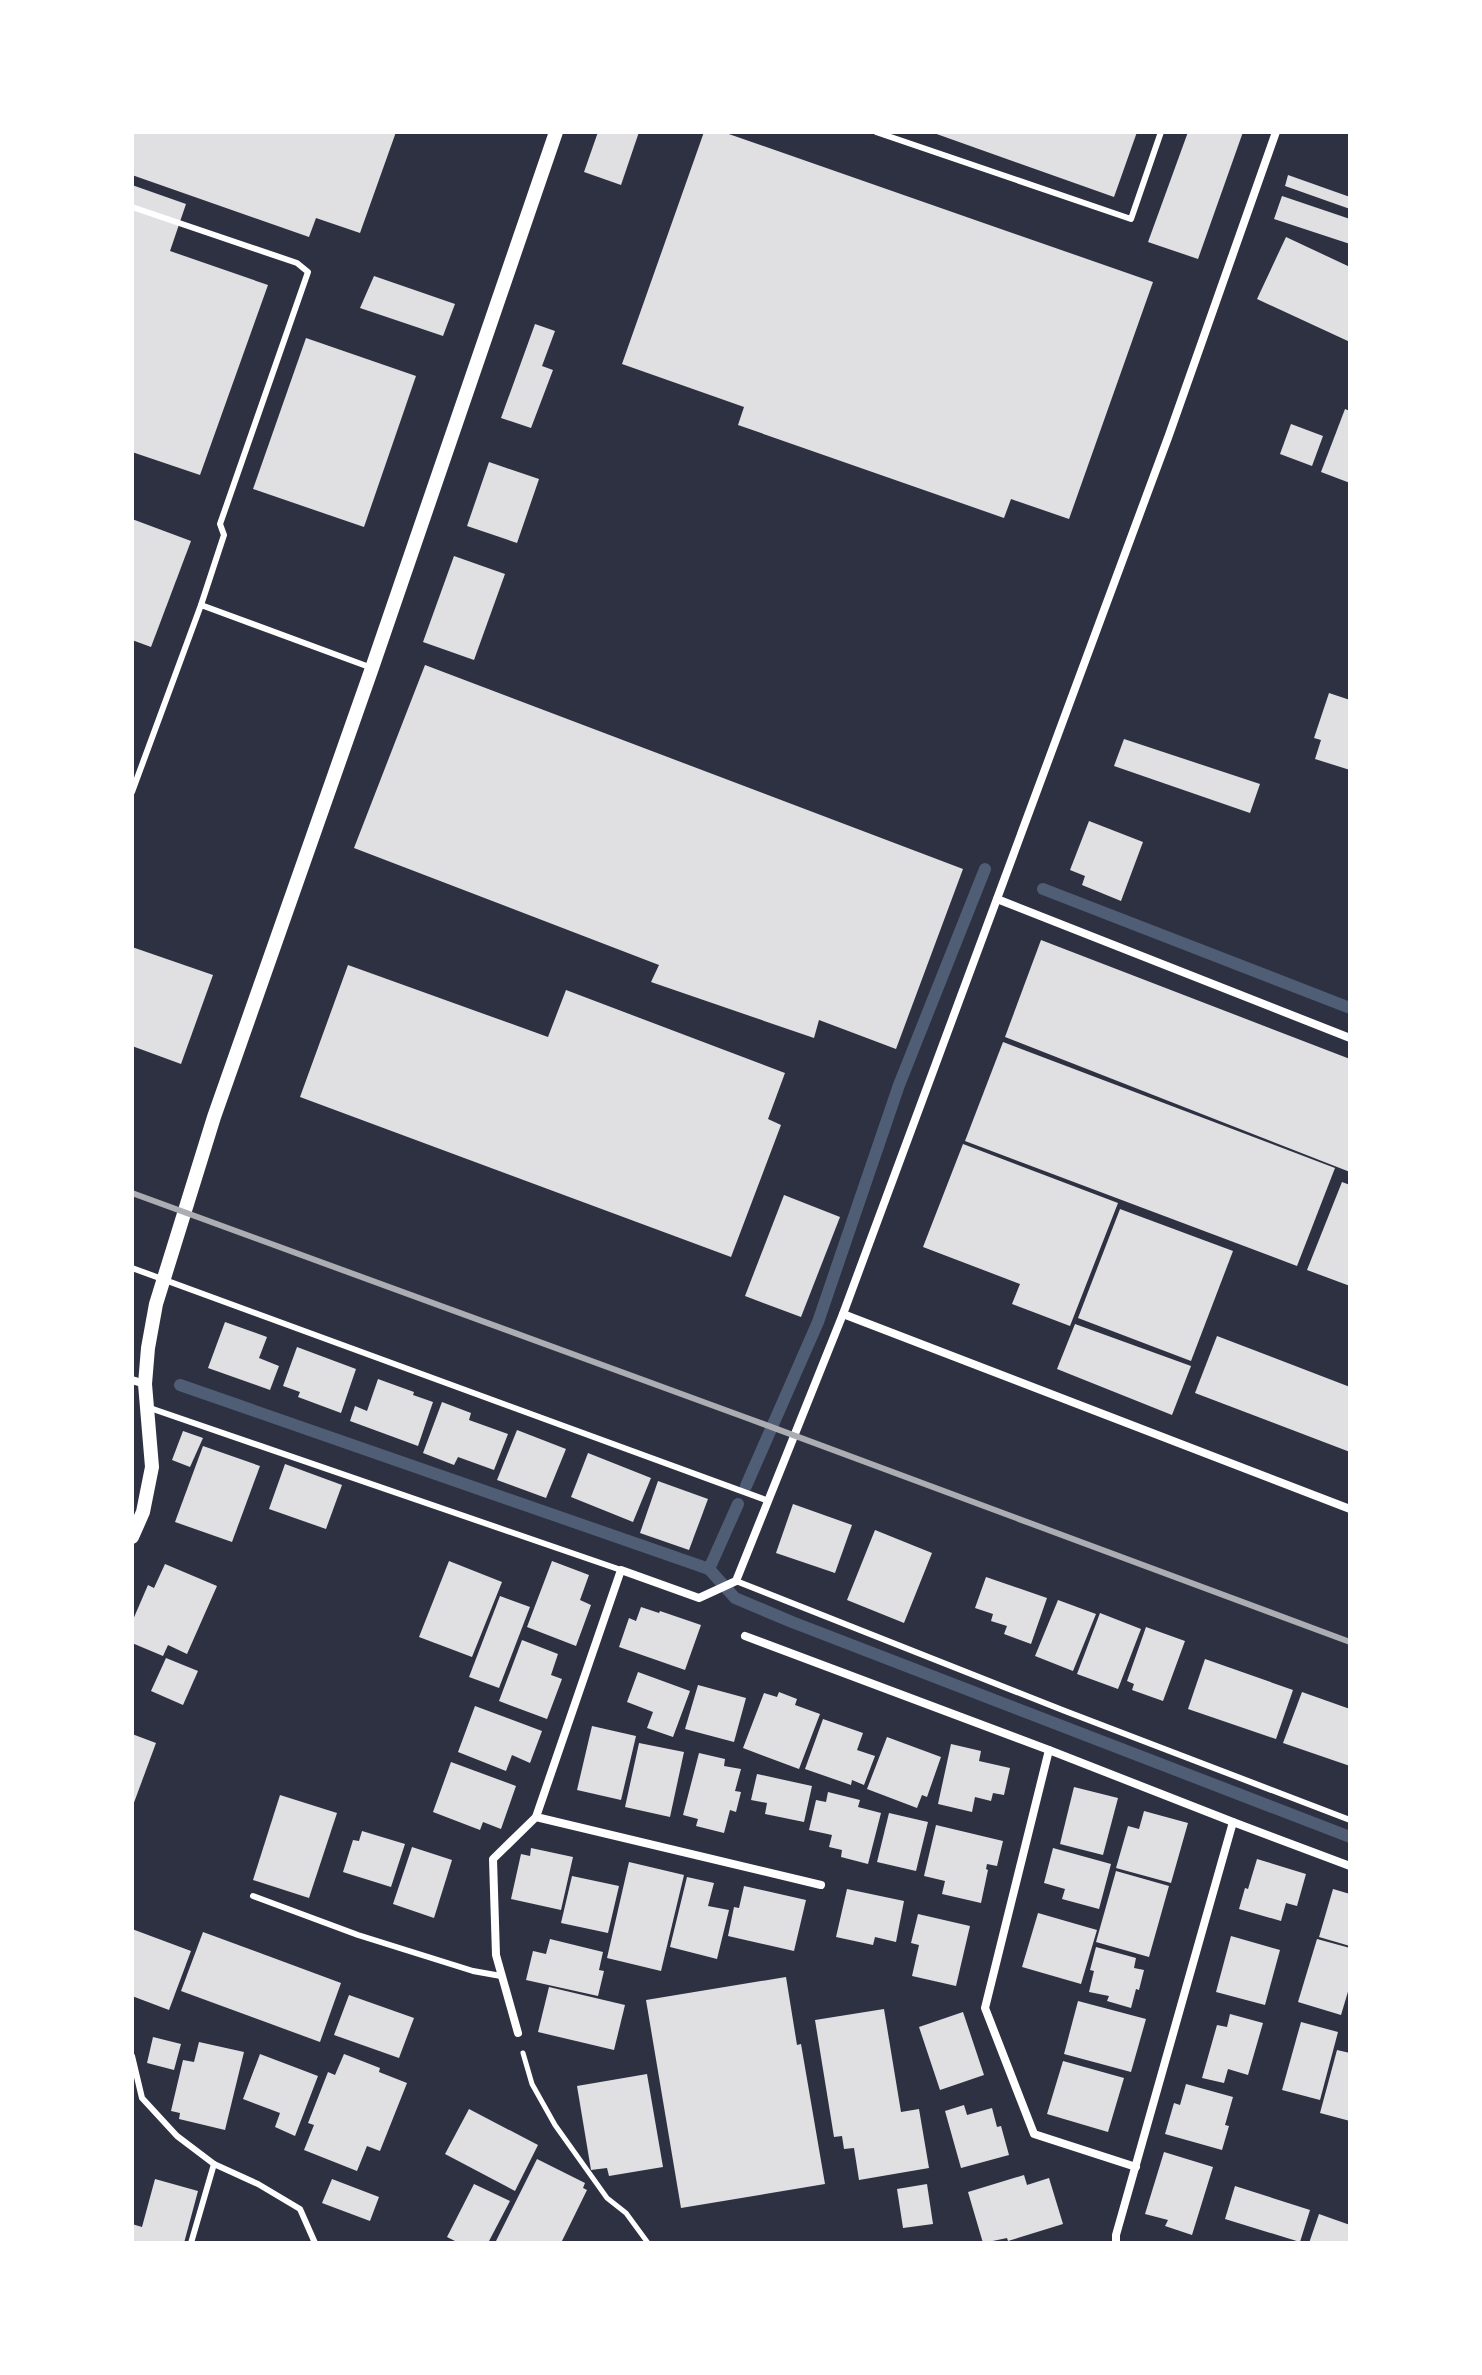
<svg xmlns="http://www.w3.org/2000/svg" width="1482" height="2375" viewBox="0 0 1482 2375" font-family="Quicksand,sans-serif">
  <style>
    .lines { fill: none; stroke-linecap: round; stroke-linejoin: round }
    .stream { stroke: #4f5d75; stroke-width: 12 }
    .building { fill: #e0e0e3 }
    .path { stroke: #fff; stroke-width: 5 }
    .service { stroke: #fff; stroke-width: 6 }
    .minor { stroke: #fff; stroke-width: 8 }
    .tertiary { stroke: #fff; stroke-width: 14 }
    .rail { stroke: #abadb3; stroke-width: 6 }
  </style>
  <rect width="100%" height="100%" fill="#2d3142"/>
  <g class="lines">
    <g class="stream">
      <path d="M1043,889L1350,1008"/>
      <path d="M180,1385L709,1569L738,1504"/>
      <path d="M746,1486L818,1322L899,1085L985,869"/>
      <path d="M709,1569L735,1598L792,1622L1350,1837"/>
    </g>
  </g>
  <g class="building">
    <path d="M132,132H396L360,233L316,218L309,237L132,175Z"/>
    <path d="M598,132H639L621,185L584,172Z"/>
    <path d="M704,132H723L1153,282L1069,519L1011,499L1004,518L738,425L744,407L622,364Z"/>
    <path d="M931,132H1137L1114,197Z"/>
    <path d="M1188,132H1243L1198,259L1148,242Z"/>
    <path d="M1288,175L1350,197V209L1285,186Z"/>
    <path d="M132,185L186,204L170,251L268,285L200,475L132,452Z"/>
    <path d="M1282,196L1350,219V244L1274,219Z"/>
    <path d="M1286,237L1350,267V342L1257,299Z"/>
    <path d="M374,276L455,304L443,336L360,308Z"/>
    <path d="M535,324L555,331L542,366L553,370L531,428L501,418Z"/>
    <path d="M306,338L416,376L364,527L253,489Z"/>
    <path d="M1345,409L1350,411V483L1321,472Z"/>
    <path d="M1291,424L1323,436L1312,466L1280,454Z"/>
    <path d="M489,462L539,479L517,543L467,526Z"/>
    <path d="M132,519L191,541L151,647L132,640Z"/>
    <path d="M454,556L505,574L474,660L423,642Z"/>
    <path d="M425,665L963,869L896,1049L819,1020L814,1038L651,982L659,965L354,848Z"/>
    <path d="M1329,693L1350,700V770L1315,759L1321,740L1314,738Z"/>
    <path d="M1124,739L1260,784L1250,813L1114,766Z"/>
    <path d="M1089,821L1143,842L1121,901L1082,885L1085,876L1070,870Z"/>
    <path d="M1041,940L1350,1059V1172L1005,1037Z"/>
    <path d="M132,947L213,975L181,1064L132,1046Z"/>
    <path d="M348,965L548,1037L566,990L785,1073L768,1119L781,1125L731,1257L300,1097Z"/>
    <path d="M1003,1042L1335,1168L1297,1266L965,1141Z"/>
    <path d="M963,1144L1118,1203L1070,1326L1012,1304L1020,1284L923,1247Z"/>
    <path d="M1342,1182L1350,1185V1286L1307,1270Z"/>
    <path d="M784,1195L840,1217L801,1317L745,1296Z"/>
    <path d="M1120,1209L1233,1251L1191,1361L1078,1318Z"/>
    <path d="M225,1322L267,1337L259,1358L279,1366L270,1390L208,1368Z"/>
    <path d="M1075,1324L1191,1366L1172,1415L1057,1369Z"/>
    <path d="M1217,1336L1350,1387V1452L1195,1393Z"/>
    <path d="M297,1347L356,1369L341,1413L298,1397L300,1392L283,1386Z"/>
    <path d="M378,1379L414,1392L413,1395L433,1402L418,1446L350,1421L355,1406L367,1411Z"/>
    <path d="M442,1402L471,1413L469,1420L508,1434L494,1470L458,1457L454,1465L423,1453Z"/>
    <path d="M517,1430L566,1449L546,1498L497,1480Z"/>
    <path d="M183,1431L203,1438L190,1467L172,1460Z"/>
    <path d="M203,1446L260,1466L232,1542L175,1522Z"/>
    <path d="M588,1453L651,1478L633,1522L571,1497Z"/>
    <path d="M285,1464L342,1485L326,1529L269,1509Z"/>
    <path d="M658,1481L708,1499L689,1550L640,1533Z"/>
    <path d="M793,1504L852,1525L835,1573L776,1553Z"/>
    <path d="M875,1530L932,1553L904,1623L847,1600Z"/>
    <path d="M449,1561L502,1582L472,1657L419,1637Z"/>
    <path d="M552,1561L589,1575L580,1600L591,1605L576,1646L527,1627Z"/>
    <path d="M165,1564L217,1586L187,1654L168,1645L163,1656L132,1643V1622L148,1585L154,1588Z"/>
    <path d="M986,1577L1047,1598L1031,1644L1004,1634L1007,1626L991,1621L993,1614L975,1608Z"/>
    <path d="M500,1596L530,1607L499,1688L469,1677Z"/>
    <path d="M1058,1600L1096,1614L1073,1671L1035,1656Z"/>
    <path d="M641,1607L659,1613L660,1611L701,1625L685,1670L619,1647L629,1618L636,1621Z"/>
    <path d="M1100,1613L1141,1629L1118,1689L1077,1674Z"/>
    <path d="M1146,1627L1185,1641L1163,1701L1132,1690L1134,1684L1127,1681Z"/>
    <path d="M522,1640L558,1654L551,1675L562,1679L547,1719L499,1701Z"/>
    <path d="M166,1658L198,1671L183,1705L151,1691Z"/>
    <path d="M1205,1659L1293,1690L1276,1739L1188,1709Z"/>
    <path d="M638,1672L690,1691L673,1737L647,1728L653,1712L627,1702Z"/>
    <path d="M698,1685L746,1698L734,1742L685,1729Z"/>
    <path d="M779,1692L797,1699L795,1705L820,1714L799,1769L743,1748L764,1693L777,1697Z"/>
    <path d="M1302,1692L1350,1709V1766L1283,1743Z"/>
    <path d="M475,1706L542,1731L530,1763L512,1755L506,1771L458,1752Z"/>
    <path d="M823,1719L863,1733L857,1750L875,1756L864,1785L852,1780L851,1785L805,1769Z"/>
    <path d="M592,1726L636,1736L621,1800L577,1790Z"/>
    <path d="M132,1734L156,1743L132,1808Z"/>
    <path d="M887,1737L941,1757L927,1797L922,1795L917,1808L867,1789Z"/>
    <path d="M639,1743L684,1752L670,1817L625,1807Z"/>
    <path d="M951,1744L981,1751L979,1761L1010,1768L1004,1795L993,1793L991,1801L975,1797L972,1812L938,1804Z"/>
    <path d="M699,1753L725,1759L724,1766L741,1769L735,1791L741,1792L736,1812L730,1810L724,1833L696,1826L698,1819L683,1815Z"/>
    <path d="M451,1762L516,1786L501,1829L483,1822L480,1830L433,1812Z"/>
    <path d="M757,1774L812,1786L804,1822L765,1814L767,1803L751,1800Z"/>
    <path d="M1074,1787L1118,1798L1103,1855L1060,1844Z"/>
    <path d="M828,1792L860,1800L858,1807L881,1813L868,1864L841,1857L842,1850L829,1847L832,1835L809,1830L816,1800L826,1802Z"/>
    <path d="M280,1795L337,1813L309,1898L253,1880Z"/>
    <path d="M1144,1811L1188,1823L1171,1883L1116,1868L1128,1826L1139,1829Z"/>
    <path d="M889,1813L928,1822L916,1871L877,1862Z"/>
    <path d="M936,1825L1003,1841L997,1866L987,1864L986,1869L988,1870L981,1903L942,1894L945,1881L924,1876Z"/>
    <path d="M362,1831L405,1844L391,1887L343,1872L353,1840L359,1841Z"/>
    <path d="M412,1847L452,1860L434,1918L393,1904Z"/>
    <path d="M531,1848L573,1857L561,1910L511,1899L521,1854L530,1856Z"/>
    <path d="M1053,1848L1111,1864L1099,1909L1062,1899L1065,1889L1044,1883Z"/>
    <path d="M1257,1859L1306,1874L1297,1906L1286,1903L1281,1921L1239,1909L1245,1888L1248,1889Z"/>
    <path d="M629,1862L684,1875L661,1971L607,1958Z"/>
    <path d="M1116,1871L1169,1886L1149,1957L1096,1942Z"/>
    <path d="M572,1876L619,1886L608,1933L561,1923Z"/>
    <path d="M687,1877L714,1883L708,1906L729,1910L717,1959L670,1947Z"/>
    <path d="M744,1886L806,1900L794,1951L728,1936L734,1907L739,1908Z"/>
    <path d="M847,1889L904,1901L896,1942L875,1937L873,1945L836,1937Z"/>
    <path d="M1333,1889L1350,1894V1946L1319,1937Z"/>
    <path d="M1038,1913L1097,1930L1081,1984L1022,1967Z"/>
    <path d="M918,1914L970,1926L956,1986L912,1976L919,1945L911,1943Z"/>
    <path d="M132,1929L191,1951L169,2010L132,1996Z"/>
    <path d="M203,1932L341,1983L320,2042L181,1991Z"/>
    <path d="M1231,1936L1280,1950L1265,2005L1216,1992Z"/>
    <path d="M550,1939L603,1952L599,1970L604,1971L598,1996L526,1980L533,1951L546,1954Z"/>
    <path d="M1317,1939L1350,1948V1985L1341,2015L1298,2002Z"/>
    <path d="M1096,1947L1136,1958L1134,1968L1144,1970L1139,1990L1136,1989L1131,2008L1107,2001L1109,1996L1089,1992L1094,1971L1090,1970Z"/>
    <path d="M786,1977L797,2045L801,2044L825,2184L681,2208L646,2000Z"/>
    <path d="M549,1987L625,2005L614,2050L538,2032Z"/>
    <path d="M349,1995L414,2018L399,2058L334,2035Z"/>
    <path d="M1078,2001L1146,2019L1131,2072L1064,2054Z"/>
    <path d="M884,2009L901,2112L919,2109L929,2168L859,2180L854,2148L844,2149L842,2136L834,2137L815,2020Z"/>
    <path d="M963,2012L984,2075L940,2090L919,2027Z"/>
    <path d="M1230,2014L1263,2023L1248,2075L1228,2069L1224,2083L1202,2078L1217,2025L1227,2027Z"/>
    <path d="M1301,2022L1338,2032L1320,2100L1282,2090Z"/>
    <path d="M153,2037L181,2044L174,2070L147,2063Z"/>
    <path d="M199,2042L244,2052L225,2130L179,2119L180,2113L171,2111L183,2060L194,2062Z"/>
    <path d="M1337,2050L1350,2053V2121L1320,2113Z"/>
    <path d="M260,2054L318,2076L295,2136L275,2127L280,2113L243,2099Z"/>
    <path d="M344,2054L380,2068L379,2072L407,2083L380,2151L367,2146L357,2171L304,2150L314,2125L308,2123L328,2072L335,2075Z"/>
    <path d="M1063,2061L1124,2078L1108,2132L1047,2114Z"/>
    <path d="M647,2074L663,2167L609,2176L607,2168L591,2170L577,2086Z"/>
    <path d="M1186,2084L1233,2097L1225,2125L1229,2126L1222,2150L1165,2134L1174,2103L1180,2105Z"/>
    <path d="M964,2105L967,2115L992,2108L997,2127L1001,2126L1009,2155L961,2168L945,2111Z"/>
    <path d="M469,2109L538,2145L515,2191L445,2154Z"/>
    <path d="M1164,2152L1213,2167L1192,2235L1165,2226L1168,2220L1145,2214Z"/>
    <path d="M537,2159L585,2183L583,2188L587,2190L561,2243H495Z"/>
    <path d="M1024,2175L1027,2185L1049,2178L1063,2224L1008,2241L1007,2238L983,2243L968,2192Z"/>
    <path d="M155,2179L198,2191L184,2243H132V2224L142,2227Z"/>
    <path d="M332,2179L379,2197L370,2221L322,2203Z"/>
    <path d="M474,2184L510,2201L488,2243H459L447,2237Z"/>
    <path d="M927,2184L933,2224L903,2228L897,2189Z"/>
    <path d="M1235,2186L1310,2210L1300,2242L1225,2219Z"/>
    <path d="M1319,2214L1350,2225V2243H1309Z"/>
  </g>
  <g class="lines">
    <path class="path" d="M523,2053L532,2084L555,2125L607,2198L626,2213L648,2243"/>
    <g class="service">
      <path d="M876,132L1131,219L1161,132"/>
      <path d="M132,207L297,263L308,272L220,524L224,535L201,605"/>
      <path d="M132,792L201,605L372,668"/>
      <path d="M132,1268L766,1500"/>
      <path d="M147,1407L621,1570"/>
      <path d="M736,1581L1065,1711L1350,1820"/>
      <path d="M253,1896L358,1935L473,1971L501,1976"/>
      <path d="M132,2056L142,2098L177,2136L214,2164L258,2184L300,2209L315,2243"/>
      <path d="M191,2243L214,2164"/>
    </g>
    <g class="minor">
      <path d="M997,899L1350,1038"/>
      <path d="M843,1314L1350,1509"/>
      <path d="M132,1380L145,1384"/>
      <path d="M745,1636L1049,1750"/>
      <path d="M821,1885L536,1817L621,1570L699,1598L736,1581L843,1314L1169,435L1276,132"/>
      <path d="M518,2033L496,1955L493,1859L536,1817"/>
      <path d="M1136,2167L1034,2134L985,2008L1049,1750L1233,1822"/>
      <path d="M1116,2243V2235L1233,1822L1350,1866"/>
    </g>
    <path class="tertiary" d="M132,1537L143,1512L152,1467L145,1384L148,1348L156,1304L214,1117L372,668L556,132"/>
    <path class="rail" d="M132,1193L747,1418L1350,1642"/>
  </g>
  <rect width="1482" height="2375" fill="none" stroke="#ffffff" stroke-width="268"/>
</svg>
